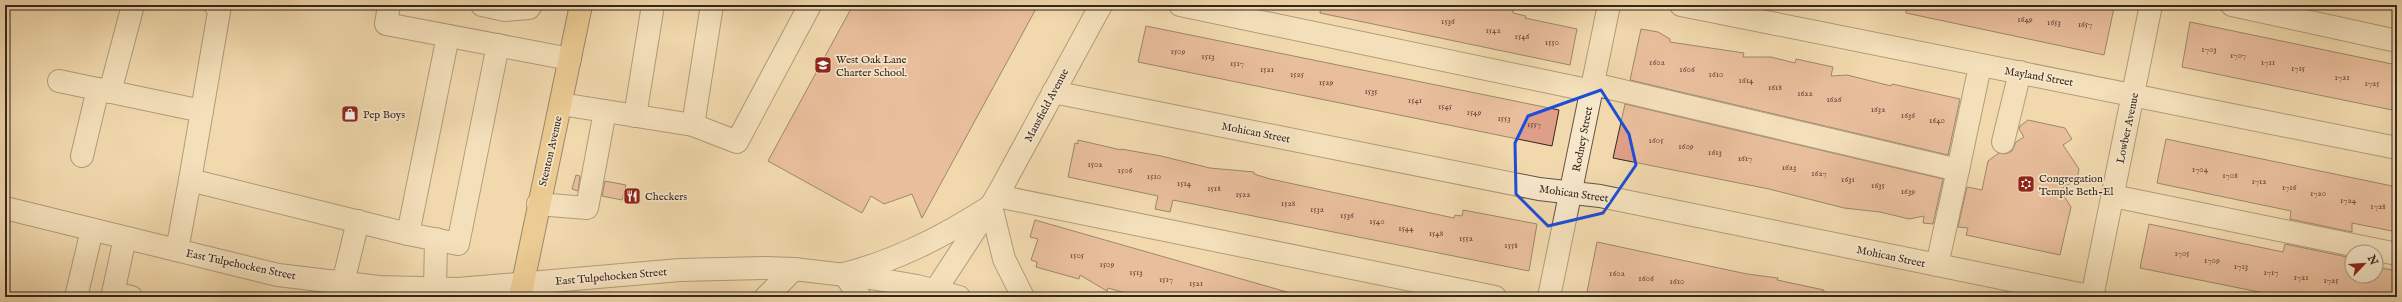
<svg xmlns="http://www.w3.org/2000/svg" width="2402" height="302" viewBox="0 0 2402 302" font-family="'IM FELL English',serif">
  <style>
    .building { fill: #df9e88; stroke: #35261f }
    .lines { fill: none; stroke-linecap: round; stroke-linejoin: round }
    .minor-casing { stroke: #645342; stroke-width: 24 }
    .major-casing { stroke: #35261f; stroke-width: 24 }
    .minor { stroke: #f6e6ca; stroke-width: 22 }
    .major { stroke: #e8bc76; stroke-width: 22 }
    .marked { fill: none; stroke: #1d4ed8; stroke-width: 3; stroke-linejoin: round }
    .labels { text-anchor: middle; stroke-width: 3.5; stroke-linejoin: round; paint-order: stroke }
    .number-label { font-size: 9px; fill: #604439 }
    .poi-label { font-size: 11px; fill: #35261f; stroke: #f6e6ca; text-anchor: start }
    .street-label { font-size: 11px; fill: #35261f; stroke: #f6e6ca }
  </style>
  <rect width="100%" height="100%" fill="#f1d9ad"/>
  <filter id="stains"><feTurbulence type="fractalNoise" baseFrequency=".005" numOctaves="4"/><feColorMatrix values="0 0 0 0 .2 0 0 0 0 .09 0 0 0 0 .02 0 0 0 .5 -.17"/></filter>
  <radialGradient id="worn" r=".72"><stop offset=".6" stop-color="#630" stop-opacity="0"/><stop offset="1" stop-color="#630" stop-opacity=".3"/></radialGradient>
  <g class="building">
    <path d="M853,5H1038L922,218L912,194L884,204L871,196L862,213L768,161Z"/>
    <path d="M1321,5H1499L1513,9V13L1526,16L1525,18L1577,29L1570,65L1320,13Z"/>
    <path d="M1907,5H2100L2114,8L2104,55L1906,13Z"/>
    <path d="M2190,22L2397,65V111L2182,67Z"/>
    <path d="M1146,26L1559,110L1552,146L1138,62Z"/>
    <path d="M1641,29L1658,32L1670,39V42L1744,53L1743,57H1771L1795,63L1796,59L1833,67L1831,76L1847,75L1891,86L1892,84L1960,99L1948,155L1630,80Z"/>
    <path d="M1625,104L1943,179L1933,224L1923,223L1924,216L1909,219L1880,212L1844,208L1769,189L1613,158Z"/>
    <path d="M2028,120L2065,128L2072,139L2063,145L2079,169L2077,179L2060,190L2071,207L2060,255L1966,235L1968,228L1958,227L1967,187L1982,190L1988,161L1999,153L2006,154L2012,151L2016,142L2024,137L2019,129L2020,126Z"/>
    <path d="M2166,139L2397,187V232L2352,223V232L2290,219L2291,211L2157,183Z"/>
    <path d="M1078,140L1121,150V149L1161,156L1210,168L1254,172V174L1270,179L1454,218L1455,215L1462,216L1463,210L1537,224L1529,271L1173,200L1170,212L1155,209L1158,196L1068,177L1075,143L1078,144Z"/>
    <path d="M576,175L580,176L578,191L572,189Z"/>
    <path d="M605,181L626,185L622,200L602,196Z"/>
    <path d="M1035,220L1287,292L1286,297H1140L1108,288L1107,291L1080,275L1079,279L1036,267L1037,262L1031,260L1038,239L1030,237Z"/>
    <path d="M2149,224L2283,252L2285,244L2352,258V276H2376V267L2397,271V297H2284L2140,268Z"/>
    <path d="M1597,242L1747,274L1778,278L1777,280L1824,290L1823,297H1586Z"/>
  </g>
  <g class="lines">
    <g class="minor-casing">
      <g id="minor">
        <path d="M389,5L386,24L570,59"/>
        <path d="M482,5L505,10L529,8L531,5"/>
        <path d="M1180,5L1592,91"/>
        <path d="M1681,5L2397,148"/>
        <path d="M2232,5L2397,41"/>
        <path d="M448,36L408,234L458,244L498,45"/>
        <path d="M59,81L202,111"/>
        <path d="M1593,84L1958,170L1980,66"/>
        <path d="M110,92L133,5"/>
        <path d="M1053,92L1539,189L1600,196L2094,297"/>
        <path d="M561,104L693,125L712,5"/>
        <path d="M635,116L653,5"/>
        <path d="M693,125L737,142L810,5"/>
        <path d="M2003,142L2020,72"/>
        <path d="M82,156L98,89"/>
        <path d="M190,180L220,6L215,5"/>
        <path d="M997,196L1495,297"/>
        <path d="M2113,196L2397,254"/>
        <path d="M538,204L587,208L605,111"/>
        <path d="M5,208L278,275L379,287L458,289L680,270L765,268L794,269L871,278L917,286L959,297"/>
        <path d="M125,238L113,293L131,297"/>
        <path d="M177,250L190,180L408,234"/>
        <path d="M1937,265L1958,170"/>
        <path d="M343,283L358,221"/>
        <path d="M435,289L436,239"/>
        <path d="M76,297L92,230"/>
        <path d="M766,297L794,269"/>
        <path d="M860,297L844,274C898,260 944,236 991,206L1004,259L1023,297"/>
        <path d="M931,297L997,196L1101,5"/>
        <path d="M1549,297L1609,5"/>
        <path d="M2092,297L2151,5"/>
      </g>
    </g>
    <g class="major-casing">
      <path id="major" d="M520,297L581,5"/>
    </g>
    <use href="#minor" class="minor"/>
    <use href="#major" class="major"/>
  </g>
  <path d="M0 0H2402V302H0ZM1601,90L1629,134L1636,165L1603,213L1548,226L1516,194L1515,143L1528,116Z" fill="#f1d9ad" fill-opacity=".55" fill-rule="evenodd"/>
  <path class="marked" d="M1601,90L1629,134L1636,165L1603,213L1548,226L1516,194L1515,143L1528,116Z"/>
  <defs>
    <g id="school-square" transform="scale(0.9)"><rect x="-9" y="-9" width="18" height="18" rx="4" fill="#8f2418" stroke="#f6e6ca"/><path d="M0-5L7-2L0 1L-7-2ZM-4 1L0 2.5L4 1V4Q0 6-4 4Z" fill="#fff"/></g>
    <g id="shop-square" transform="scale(0.9)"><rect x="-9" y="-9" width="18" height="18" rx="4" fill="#8f2418" stroke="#f6e6ca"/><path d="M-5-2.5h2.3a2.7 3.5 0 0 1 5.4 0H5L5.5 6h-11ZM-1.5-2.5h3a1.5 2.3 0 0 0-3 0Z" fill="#fff"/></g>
    <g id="synagogue-square" transform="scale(0.9)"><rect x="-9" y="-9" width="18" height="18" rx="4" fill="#8f2418" stroke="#f6e6ca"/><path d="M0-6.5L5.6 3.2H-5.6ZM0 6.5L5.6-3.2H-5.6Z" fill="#fff"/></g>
    <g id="restaurant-square" transform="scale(0.9)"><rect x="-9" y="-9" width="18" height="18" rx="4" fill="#8f2418" stroke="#f6e6ca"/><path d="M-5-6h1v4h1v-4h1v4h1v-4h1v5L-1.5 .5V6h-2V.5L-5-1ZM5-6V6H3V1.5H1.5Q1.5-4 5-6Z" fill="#fff"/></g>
  </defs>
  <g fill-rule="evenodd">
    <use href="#school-square" x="823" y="65"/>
    <use href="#shop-square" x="350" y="114"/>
    <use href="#synagogue-square" x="2026" y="184"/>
    <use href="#restaurant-square" x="632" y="196"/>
  </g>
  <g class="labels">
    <g class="number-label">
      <text x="2025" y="22">1649</text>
      <text x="1448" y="24">1536</text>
      <text x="2054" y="25">1653</text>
      <text x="2085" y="27">1657</text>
      <text x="1493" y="33">1542</text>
      <text x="1522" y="39">1546</text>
      <text x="1552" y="45">1550</text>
      <text x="2209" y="52">1703</text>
      <text x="1178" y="54">1509</text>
      <text x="2238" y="58">1707</text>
      <text x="1208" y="59">1513</text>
      <text x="1657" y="65">1602</text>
      <text x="2268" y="65">1711</text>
      <text x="1237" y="66">1517</text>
      <text x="2298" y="71">1715</text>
      <text x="1267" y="72">1521</text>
      <text x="1687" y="72">1606</text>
      <text x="1297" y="77">1525</text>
      <text x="1716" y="77">1610</text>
      <text x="2342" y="80">1721</text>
      <text x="1746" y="83">1614</text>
      <text x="1326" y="85">1529</text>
      <text x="2372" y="86">1725</text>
      <text x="1775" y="90">1618</text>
      <text x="1371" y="94">1535</text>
      <text x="1805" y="96">1622</text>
      <text x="1834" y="102">1626</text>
      <text x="1415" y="103">1541</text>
      <text x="1445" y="109">1545</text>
      <text x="1878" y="112">1632</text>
      <text x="1474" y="115">1549</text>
      <text x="1908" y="118">1636</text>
      <text x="1504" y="121">1553</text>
      <text x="1937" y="123">1640</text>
      <text x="1534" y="127">1557</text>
      <text x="1656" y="143">1605</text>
      <text x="1686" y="149">1609</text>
      <text x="1715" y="155">1613</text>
      <text x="1745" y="161">1617</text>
      <text x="1095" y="167">1502</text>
      <text x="1789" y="170">1623</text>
      <text x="2200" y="172">1704</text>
      <text x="1125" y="173">1506</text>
      <text x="1819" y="176">1627</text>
      <text x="2230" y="178">1708</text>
      <text x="1154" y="179">1510</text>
      <text x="1848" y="182">1631</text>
      <text x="2259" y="184">1712</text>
      <text x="1184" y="186">1514</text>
      <text x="1878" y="188">1635</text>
      <text x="2289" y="190">1716</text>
      <text x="1214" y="191">1518</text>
      <text x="1908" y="194">1639</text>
      <text x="2318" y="196">1720</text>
      <text x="1243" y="197">1522</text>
      <text x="2348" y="203">1724</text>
      <text x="1288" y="206">1528</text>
      <text x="2378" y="209">1728</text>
      <text x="1317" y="212">1532</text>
      <text x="1347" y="218">1536</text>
      <text x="1377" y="224">1540</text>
      <text x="1406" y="231">1544</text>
      <text x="1436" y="236">1548</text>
      <text x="1466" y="241">1552</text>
      <text x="1511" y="248">1558</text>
      <text x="2182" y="256">1705</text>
      <text x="1077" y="258">1505</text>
      <text x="2212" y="263">1709</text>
      <text x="1107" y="267">1509</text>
      <text x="2241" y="269">1713</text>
      <text x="1136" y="275">1513</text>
      <text x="2271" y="275">1717</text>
      <text x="1617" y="276">1602</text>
      <text x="2301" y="280">1721</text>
      <text x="1646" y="281">1606</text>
      <text x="1166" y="282">1517</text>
      <text x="2331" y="283">1725</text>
      <text x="1677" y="284">1610</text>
      <text x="1196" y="286">1521</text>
    </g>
    <g class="poi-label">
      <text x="836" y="63">West Oak Lane<tspan x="836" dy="13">Charter School.</tspan></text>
      <text x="363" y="118">Pep Boys</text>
      <text x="2039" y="182">Congregation<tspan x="2039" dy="13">Temple Beth-El</tspan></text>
      <text x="645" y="200">Checkers</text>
    </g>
    <g class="street-label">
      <text transform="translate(2039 76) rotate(10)" y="4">Mayland Street</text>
      <text transform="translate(1046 105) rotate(-62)" y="4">Mansfield Avenue</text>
      <text transform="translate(2127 128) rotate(-78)" y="4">Lowber Avenue</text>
      <text transform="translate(1256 132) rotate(11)" y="4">Mohican Street</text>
      <text transform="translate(1582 139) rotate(-79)" y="4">Rodney Street</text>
      <text transform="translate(550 151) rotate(-77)" y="4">Stenton Avenue</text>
      <text transform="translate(1574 193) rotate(8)" y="4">Mohican Street</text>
      <text transform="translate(1891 256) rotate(12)" y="4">Mohican Street</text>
      <text transform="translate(241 264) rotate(12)" y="4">East Tulpehocken Street</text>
      <text transform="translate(611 276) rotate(-5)" y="4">East Tulpehocken Street</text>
    </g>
  </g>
  <rect width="2402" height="302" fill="none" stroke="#f1d9ad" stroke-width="20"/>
  <rect x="6" y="6" width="2390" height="290" fill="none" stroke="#35261f" stroke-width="2"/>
  <rect x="10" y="10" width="2382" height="282" fill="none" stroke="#35261f"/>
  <g transform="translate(2364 264) rotate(65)"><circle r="19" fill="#f6e6ca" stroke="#a99986"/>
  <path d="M0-3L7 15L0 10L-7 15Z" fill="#8f2418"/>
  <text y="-6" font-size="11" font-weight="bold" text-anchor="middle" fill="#35261f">N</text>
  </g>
  <rect width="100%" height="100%" filter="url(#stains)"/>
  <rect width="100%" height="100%" fill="url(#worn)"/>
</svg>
